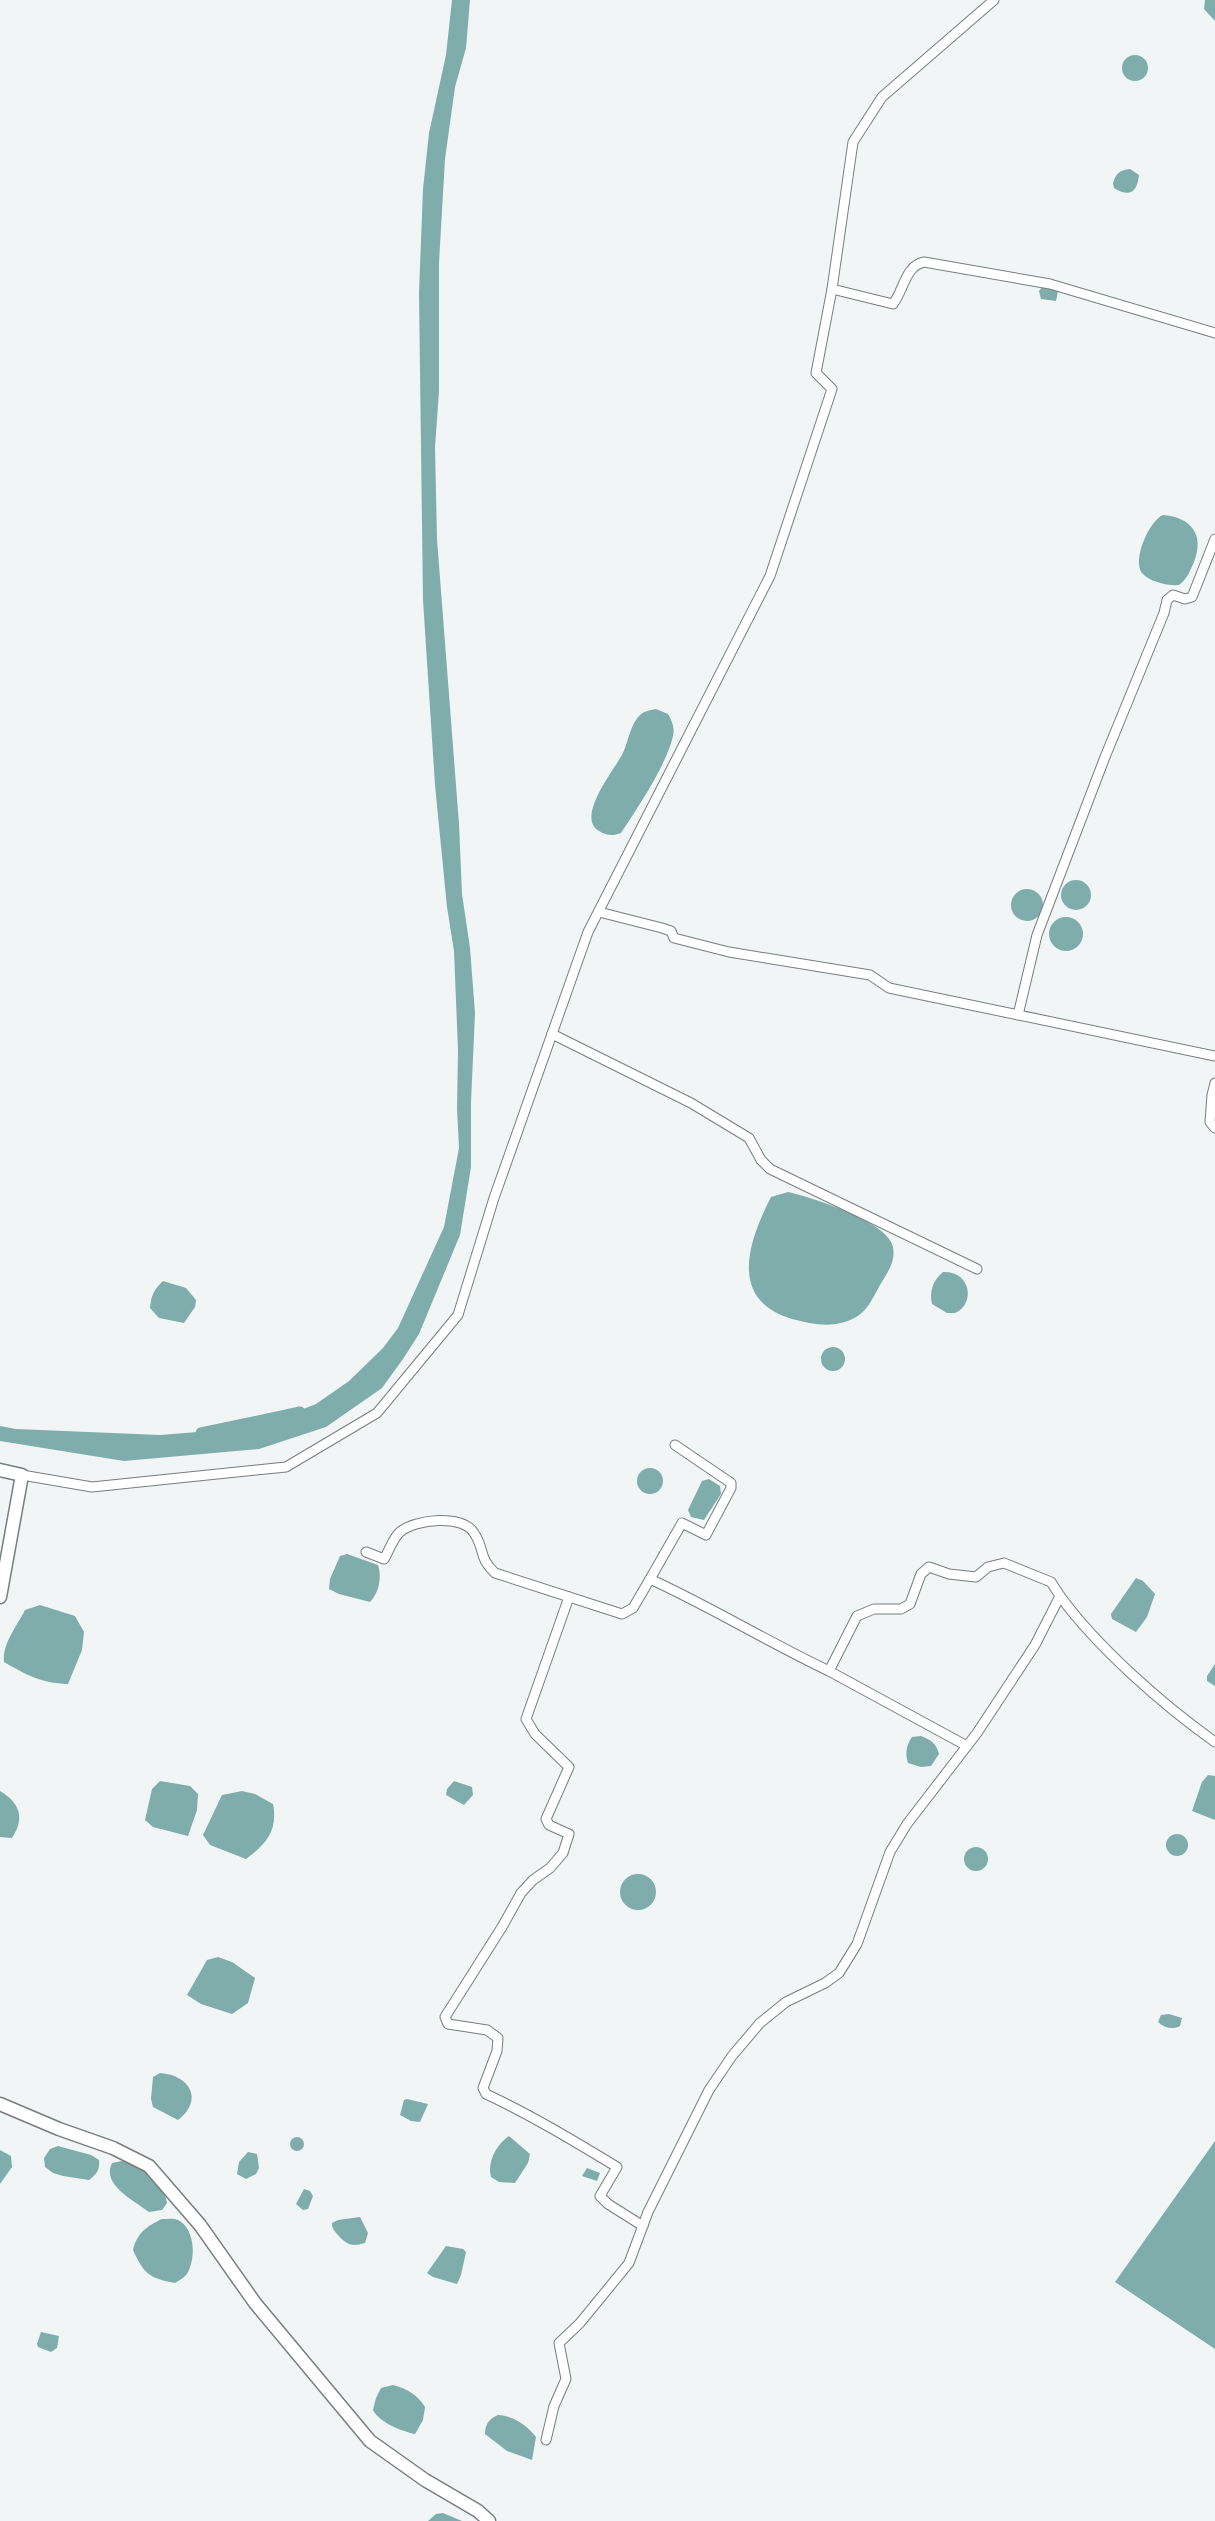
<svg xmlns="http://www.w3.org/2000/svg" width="1215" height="2521" viewBox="0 0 1215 2521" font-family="'Nunito Sans',sans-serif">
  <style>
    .water { fill: #7fadac }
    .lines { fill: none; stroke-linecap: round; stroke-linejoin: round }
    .canal { stroke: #7fadac; stroke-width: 11 }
    .street-casing { stroke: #797d7d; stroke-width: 11 }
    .secondary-casing { stroke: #797d7d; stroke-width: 15 }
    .street { stroke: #fff; stroke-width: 9 }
    .secondary { stroke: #fff; stroke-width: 12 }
  </style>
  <rect width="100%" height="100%" fill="#f1f5f5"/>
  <g class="water">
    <path d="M452,0H470L466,48L455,87L445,159L439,263V391L435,447L437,539L459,824L462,894L470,948L475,1013L471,1102V1167L460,1235L419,1334L403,1359L382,1388L326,1427L259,1449L124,1461L0,1441V1426L16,1429L160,1435L223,1430L273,1421L316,1404L349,1381L383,1348L398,1328L444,1227L459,1148L457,1109L458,1050L454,951L447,907L435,785L423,600L419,293L423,189L429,133L446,55Z"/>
    <path d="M1205,0H1215V21L1204,9Z"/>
    <circle cx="1135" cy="68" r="13"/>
    <path d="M1130,169L1139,175C1137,192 1130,198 1114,188L1113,183C1116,173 1120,170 1130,169Z"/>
    <path d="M1043,286L1058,291L1056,301L1041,299L1039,291Z"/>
    <path d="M1163,515C1191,517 1205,535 1194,562C1190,571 1187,579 1179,585C1169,586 1149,582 1142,573C1132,560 1149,521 1163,515Z"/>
    <path d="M656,709L668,714C672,721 675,728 673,736C666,766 638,807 621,833C613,836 607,836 599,831C575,817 615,769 623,753C629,740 630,724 641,714C645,711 651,710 656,709Z"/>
    <circle cx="1076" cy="895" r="15"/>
    <circle cx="1027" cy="905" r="16"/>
    <circle cx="1066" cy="934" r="17"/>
    <path d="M788,1192C811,1197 889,1222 893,1247C896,1262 887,1273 880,1285C869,1305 865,1317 841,1323C825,1327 808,1323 792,1319C728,1300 748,1242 771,1197Z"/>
    <path d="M943,1272C972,1271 975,1305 955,1313H947L932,1304C929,1292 933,1280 943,1272Z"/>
    <path d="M163,1281L186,1288L196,1300L195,1307L184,1323L159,1318L150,1308C151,1296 154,1289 163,1281Z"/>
    <circle cx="833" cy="1359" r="12"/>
    <circle cx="650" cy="1481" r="13"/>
    <path d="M709,1479L720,1486L721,1494L704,1520L691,1517L688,1510L702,1481Z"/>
    <path d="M347,1554L378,1565C382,1577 379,1593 370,1602L339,1594L329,1589L330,1579L340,1556Z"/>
    <path d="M1136,1578L1143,1581L1155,1594L1147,1617L1136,1632L1112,1619L1111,1614Z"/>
    <path d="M40,1605L75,1616L84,1632L82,1650L68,1684C40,1683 27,1675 4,1662C2,1644 17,1626 25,1610Z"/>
    <path d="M1215,1664V1686L1207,1681V1676Z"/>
    <path d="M921,1736C931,1740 936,1743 939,1754L931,1766L921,1767L908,1763C905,1753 906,1746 912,1737Z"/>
    <path d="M1208,1775L1215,1776V1820L1192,1811L1202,1782Z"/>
    <path d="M160,1781L190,1786L198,1794L197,1810L188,1836L153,1827L145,1820L152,1789Z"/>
    <path d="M454,1781L472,1787L473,1795L464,1805L446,1795L447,1789Z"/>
    <path d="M0,1791C20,1803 25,1818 12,1838L0,1837Z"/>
    <path d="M242,1791L255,1794L273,1804C278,1831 266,1844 246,1859L210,1845L203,1835L222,1795Z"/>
    <circle cx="1177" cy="1845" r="11"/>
    <circle cx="976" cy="1859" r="12"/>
    <circle cx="638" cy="1892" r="18"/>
    <path d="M218,1957L232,1962L255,1978L248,2003L232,2014L201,2004L187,1995L207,1960Z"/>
    <path d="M1169,2014L1182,2018L1180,2026C1173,2030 1164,2028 1158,2022L1161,2015Z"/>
    <path d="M160,2073C190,2075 204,2100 178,2120L153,2107L151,2099L153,2077Z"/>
    <path d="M407,2099L428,2104L420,2122L411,2121L400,2115L404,2100Z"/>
    <path d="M509,2136L530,2154L528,2163L515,2183L499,2182L491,2177C487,2162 496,2145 509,2136Z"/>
    <circle cx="297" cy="2144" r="7"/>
    <path d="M1215,2141V2349L1115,2282Z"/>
    <path d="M58,2146L91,2155L99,2160C100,2169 97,2174 89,2180L63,2176L53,2173L45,2167L44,2158L50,2149Z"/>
    <path d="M0,2150L11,2156L12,2167L0,2184Z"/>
    <path d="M248,2152L257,2154L259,2168L256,2174L246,2179L237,2174L239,2162Z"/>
    <path d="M122,2161C144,2165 163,2180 167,2203L162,2210L149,2212C135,2201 101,2185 112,2163Z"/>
    <path d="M587,2168L600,2173L597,2181L582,2176Z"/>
    <path d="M304,2189L310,2191L313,2196L308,2209L303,2210L296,2204Z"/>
    <path d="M360,2217L368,2233L365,2243C351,2247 347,2245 337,2234C334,2230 332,2229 332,2223L338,2220Z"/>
    <path d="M162,2219C167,2219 174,2218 178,2220C194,2228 196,2255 189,2270C187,2276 180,2280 175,2283C149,2278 144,2274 133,2250C137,2233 147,2226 162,2219Z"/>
    <path d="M446,2246L463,2249L466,2252L461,2275L457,2284L433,2277L427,2273Z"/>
    <path d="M41,2332L59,2336L57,2348L51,2352L38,2347L37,2344Z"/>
    <path d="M393,2385C407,2389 417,2394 425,2407L423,2420L415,2434C401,2431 380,2423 373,2410L376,2398L381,2388Z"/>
    <path d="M498,2415C514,2416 526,2425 536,2437L532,2460L507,2451L485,2434C485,2424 489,2419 498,2415Z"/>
    <path d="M443,2513L462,2521H428L436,2514Z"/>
  </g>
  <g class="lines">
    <path class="canal" d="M201,1433L300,1412"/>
    <g class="street-casing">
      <g id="street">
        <path d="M832,289L893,304C904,290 905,266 924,262L1050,284L1215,333"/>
        <path d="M599,912L662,928L671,931L674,938L729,952L870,975L889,988L1215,1056"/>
        <path d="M1018,1015L1037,935L1105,757L1164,613L1167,600L1173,595L1185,599L1192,597L1215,539"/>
        <path d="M552,1034L691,1103L749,1138L761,1160L770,1169L977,1269"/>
        <path d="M1215,1083L1212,1095L1210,1122L1215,1128"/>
        <path d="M22,1475L92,1487L286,1467L377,1413L458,1315L494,1198L588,932L770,576L832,389L816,373L832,289L853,142L882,97L994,0"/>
        <path d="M366,1552L384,1559C389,1551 393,1538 400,1532C415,1519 463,1514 474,1533C485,1549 478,1557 495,1573L622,1614L633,1608L650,1579"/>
        <path d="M1060,1596C1098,1648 1163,1705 1215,1742"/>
        <path d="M569,1597L526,1719L535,1734L569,1767L546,1819L549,1825L569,1834L563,1853L550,1868L533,1880L521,1893L502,1927L445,2017L448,2024L487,2030L498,2038L497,2051L483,2088L486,2094C531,2115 574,2141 617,2167L600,2196L608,2204L643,2226"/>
        <path d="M829,1671L967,1746"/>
        <path d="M546,2440L554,2406L566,2379L559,2343L580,2323L629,2263L648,2212L709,2090L732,2056L760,2023L786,2002L825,1983L839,1973L857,1944L890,1852L907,1824L977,1733L1035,1645L1060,1596L1051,1582L1004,1563L988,1567L976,1577L949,1574L929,1567L921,1574L910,1604L901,1609H874L857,1616L829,1671C768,1642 711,1607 650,1579L682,1523L706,1535L731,1488V1483L675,1445"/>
      </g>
    </g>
    <g class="secondary-casing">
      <g id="secondary">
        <path d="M0,1470L22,1475L0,1597"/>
        <path d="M0,2104L59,2129L113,2148L149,2166L200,2225L255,2303L370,2441L425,2480L478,2511L489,2521"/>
      </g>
    </g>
    <use href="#street" class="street"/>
    <use href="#secondary" class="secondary"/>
  </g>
</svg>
